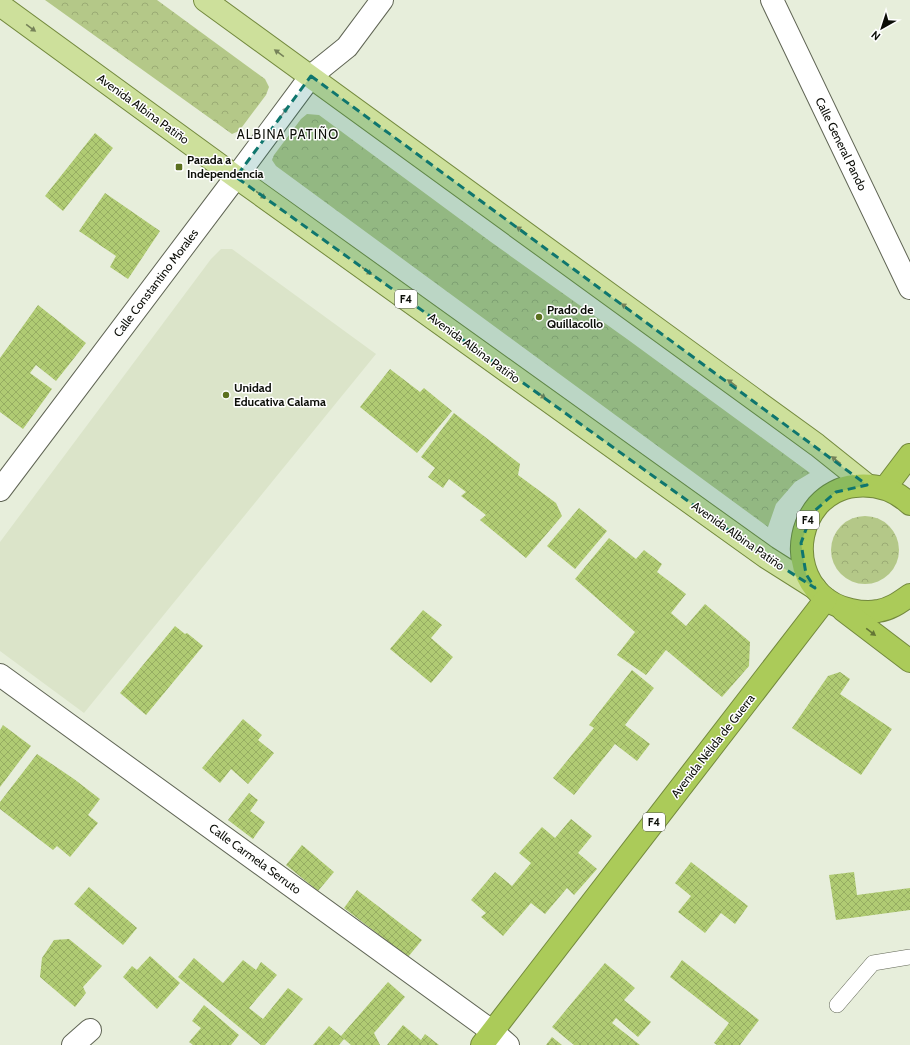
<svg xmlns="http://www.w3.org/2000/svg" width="910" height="1045" viewBox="0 0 910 1045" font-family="Cabin,sans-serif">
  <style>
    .built { fill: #dbe4c9 }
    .park { fill: url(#park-crowns) }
    .building { fill: url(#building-cross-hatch) }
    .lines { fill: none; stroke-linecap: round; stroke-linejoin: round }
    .lane-casing { stroke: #606555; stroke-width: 16 }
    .street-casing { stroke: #606555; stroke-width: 24 }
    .primary-casing { stroke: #73893d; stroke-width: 24 }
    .highway-casing { stroke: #73893d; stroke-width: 24 }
    .lane { stroke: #fff; stroke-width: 15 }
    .street { stroke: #fff; stroke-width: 22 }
    .primary { stroke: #cde09b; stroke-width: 22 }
    .highway { stroke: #abcb59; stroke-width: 22 }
    .oneway { fill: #768259 }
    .oneway2 { fill: #9e9f9c }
    .oneway3 { fill: #637635 }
    .marked { fill: #0f766e; fill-opacity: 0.2; stroke: #0f766e; stroke-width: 3; stroke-dasharray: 8 5; stroke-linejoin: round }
    .poi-dot { fill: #5b701f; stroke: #fff; stroke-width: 1.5 }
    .labels { text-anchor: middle; stroke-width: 3; stroke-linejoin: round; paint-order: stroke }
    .shield { fill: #fff; stroke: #555652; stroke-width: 1 }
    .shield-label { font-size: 11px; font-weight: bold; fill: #0c0e08 }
    .street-label { font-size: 12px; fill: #0c0e08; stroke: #fff }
    .poi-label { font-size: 12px; font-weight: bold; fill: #0c0e08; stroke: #fff; text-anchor: start }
    .neighbourhood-label { font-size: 13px; letter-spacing: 1px; fill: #0c0e08; stroke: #fff }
  </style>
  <defs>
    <pattern id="park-crowns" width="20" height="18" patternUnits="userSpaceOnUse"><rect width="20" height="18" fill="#b4c888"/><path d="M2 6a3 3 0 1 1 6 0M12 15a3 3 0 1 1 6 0" fill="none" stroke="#9aab74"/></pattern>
    <pattern id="building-cross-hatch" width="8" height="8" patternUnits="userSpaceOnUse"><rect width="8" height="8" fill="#b0cb73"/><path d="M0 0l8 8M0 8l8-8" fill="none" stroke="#96ad62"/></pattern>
  </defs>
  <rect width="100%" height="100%" fill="#e7eedb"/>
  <path class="built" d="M221,249H232L376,354L84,713L0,651V542L211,259Z"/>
  <g class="park">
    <path d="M45,0H157L265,79L269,87L266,95L239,131L232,134Z"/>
    <path d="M307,114L319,115L491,242L627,339L810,473L795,482L776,504L768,527L276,166L272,160L274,155L301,119Z"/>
    <circle cx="865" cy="550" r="34"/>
  </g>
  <g class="building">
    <path d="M95,133L113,148L63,211L45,196Z"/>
    <path d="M105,193L160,231L128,279L110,267L116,256L79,231Z"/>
    <path d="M38,305L86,343L56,381L36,365L30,373L52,389L23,429L0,412V358Z"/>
    <path d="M390,369L420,392L424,388L452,411L417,453L360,407Z"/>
    <path d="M454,413L520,464L518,475L556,503L562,516L526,558L480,520L486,515L461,496L466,492L449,479L443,488L428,477L435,468L421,457Z"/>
    <path d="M579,508L607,531L575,569L547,546Z"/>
    <path d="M609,538L636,559L644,550L662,564L657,572L686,594L671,613L686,626L705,604L750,642L749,666L722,697L666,650L646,675L617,655L635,632L575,579Z"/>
    <path d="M423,610L442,625L431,638L453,657L431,683L390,649Z"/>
    <path d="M175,626L185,634L187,633L203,646L146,715L120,693Z"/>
    <path d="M632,670L654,688L625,725L650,744L637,761L615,744L574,795L553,778L594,728L589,725Z"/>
    <path d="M840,672L850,679L840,694L892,729L861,775L792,728L828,676Z"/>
    <path d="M243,719L262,735L258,740L274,753L248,784L231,769L220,783L202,768Z"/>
    <path d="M3,725L31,746L0,787V730Z"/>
    <path d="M37,754L74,779L100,799L88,815L98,823L70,857L57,846L53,850L0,809V802Z"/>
    <path d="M249,793L258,800L250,811L265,822L253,839L228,820Z"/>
    <path d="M571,819L592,836L578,853L597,869L574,895L567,888L545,914L531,903L503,936L481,917L486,913L471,900L495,872L512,886L531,863L519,853L542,827L555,838Z"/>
    <path d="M302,845L334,872L318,891L286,865Z"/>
    <path d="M691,862L748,906L735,924L721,913L705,933L678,912L691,896L675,883Z"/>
    <path d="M854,872L857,895L910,888V910L836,920L829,875Z"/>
    <path d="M89,887L137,928L123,945L74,904Z"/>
    <path d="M357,890L422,940L408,957L344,908Z"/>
    <path d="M69,939L102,966L83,987L86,993L75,1007L40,977L42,958L54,940Z"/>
    <path d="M150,956L180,983L157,1009L123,977L132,966L137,970Z"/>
    <path d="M194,958L223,983L243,960L256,970L261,962L277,975L249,1008L263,1019L288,988L303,999L265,1045H261L178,977Z"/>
    <path d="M682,960L759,1020L740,1045H717L714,1043L729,1023L670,977Z"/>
    <path d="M605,963L635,988L624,1000L651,1022L638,1037L616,1018L612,1023L640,1045H574L552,1027Z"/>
    <path d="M388,982L405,997L374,1033L380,1045H351L344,1039L339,1045H313L329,1026L341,1036Z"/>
    <path d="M204,1005L239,1035L231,1045H193L189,1042L201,1028L192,1021Z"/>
    <path d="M403,1025L421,1040L425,1034L439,1045H387Z"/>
    <path d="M552,1037L562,1045H546Z"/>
  </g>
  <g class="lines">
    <g class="lane-casing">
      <path id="lane" d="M837,1005L873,963L910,957"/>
    </g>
    <g class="street-casing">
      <g id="street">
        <path d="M772,0L910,288"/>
        <path d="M0,490L236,177L311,76L347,47L382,0"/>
        <path d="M0,675L493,1032L508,1045"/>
        <path d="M73,1045L90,1030"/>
      </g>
    </g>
    <g class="primary-casing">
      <g id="primary">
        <path d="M205,0L817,445L867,485"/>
        <path d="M0,5L236,177L766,557L815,588"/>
      </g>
    </g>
    <g class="highway-casing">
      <g id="highway">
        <path d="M885,488L910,455"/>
        <path d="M910,504C894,489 876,484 855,486C841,487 827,495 818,505C787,542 802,600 851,610C860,612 870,613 878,611C891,609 900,602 910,595"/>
        <path d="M843,610L910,661"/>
        <path d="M482,1045L826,599"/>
      </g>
    </g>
    <use href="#lane" class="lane"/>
    <use href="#street" class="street"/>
    <use href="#primary" class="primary"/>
    <use href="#highway" class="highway"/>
  </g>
  <defs><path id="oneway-solid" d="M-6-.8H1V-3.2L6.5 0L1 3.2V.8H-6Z"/></defs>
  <g class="oneway">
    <use href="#oneway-solid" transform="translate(31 28) rotate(36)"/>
    <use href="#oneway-solid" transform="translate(279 53) rotate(-144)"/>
    <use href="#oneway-solid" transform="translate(261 195) rotate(36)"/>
    <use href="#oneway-solid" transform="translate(521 230) rotate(-144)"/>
    <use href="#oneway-solid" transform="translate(367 271) rotate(36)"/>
    <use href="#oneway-solid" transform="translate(626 307) rotate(-144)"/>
    <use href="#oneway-solid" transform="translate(732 383) rotate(-144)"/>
    <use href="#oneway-solid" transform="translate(541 395) rotate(36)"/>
    <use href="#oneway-solid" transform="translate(836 460) rotate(-142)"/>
  </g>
  <use class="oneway2" href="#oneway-solid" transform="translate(284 112) rotate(-54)"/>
  <use class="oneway3" href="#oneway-solid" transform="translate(871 632) rotate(37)"/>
  <path class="marked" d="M311,76L867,485L836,492L812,513L801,543L806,574L815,588L766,557L236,177Z"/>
  <g class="poi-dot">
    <rect x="175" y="163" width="8" height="8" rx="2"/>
    <circle cx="539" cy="317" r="4"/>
    <circle cx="226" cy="395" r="4"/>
  </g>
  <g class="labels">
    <g class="shield">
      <rect x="395" y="290" width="22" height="18" rx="3"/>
      <rect x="797" y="511" width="22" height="18" rx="3"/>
      <rect x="643" y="813" width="22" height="18" rx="3"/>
    </g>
    <g class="shield-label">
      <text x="406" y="303">F4</text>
      <text x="808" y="524">F4</text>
      <text x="654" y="826">F4</text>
    </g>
    <g class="street-label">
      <text transform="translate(143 109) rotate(36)" y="4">Avenida Albina Patiño</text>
      <text transform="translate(841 144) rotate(64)" y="4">Calle General Pando</text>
      <text transform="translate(156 283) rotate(-53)" y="4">Calle Constantino Morales</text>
      <text transform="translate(474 348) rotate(36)" y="4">Avenida Albina Patiño</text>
      <text transform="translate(738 536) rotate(35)" y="4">Avenida Albina Patiño</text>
      <text transform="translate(713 746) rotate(-52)" y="4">Avenida Nélida de Guerra</text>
      <text transform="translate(255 859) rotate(36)" y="4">Calle Carmela Serruto</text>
    </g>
    <g class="poi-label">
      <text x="187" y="164">Parada a<tspan x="187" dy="14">Independencia</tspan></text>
      <text x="547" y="314">Prado de<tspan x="547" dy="14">Quillacollo</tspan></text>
      <text x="234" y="392">Unidad<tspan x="234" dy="14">Educativa Calama</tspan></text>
    </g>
    <g class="neighbourhood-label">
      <text x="288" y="139">ALBINA PATIÑO</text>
    </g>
  </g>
  <g transform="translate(882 28) rotate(219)" stroke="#ffffff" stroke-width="3" paint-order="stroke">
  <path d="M0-3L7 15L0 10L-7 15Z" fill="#0c0e08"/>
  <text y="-6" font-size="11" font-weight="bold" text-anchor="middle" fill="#0c0e08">N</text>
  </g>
</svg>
